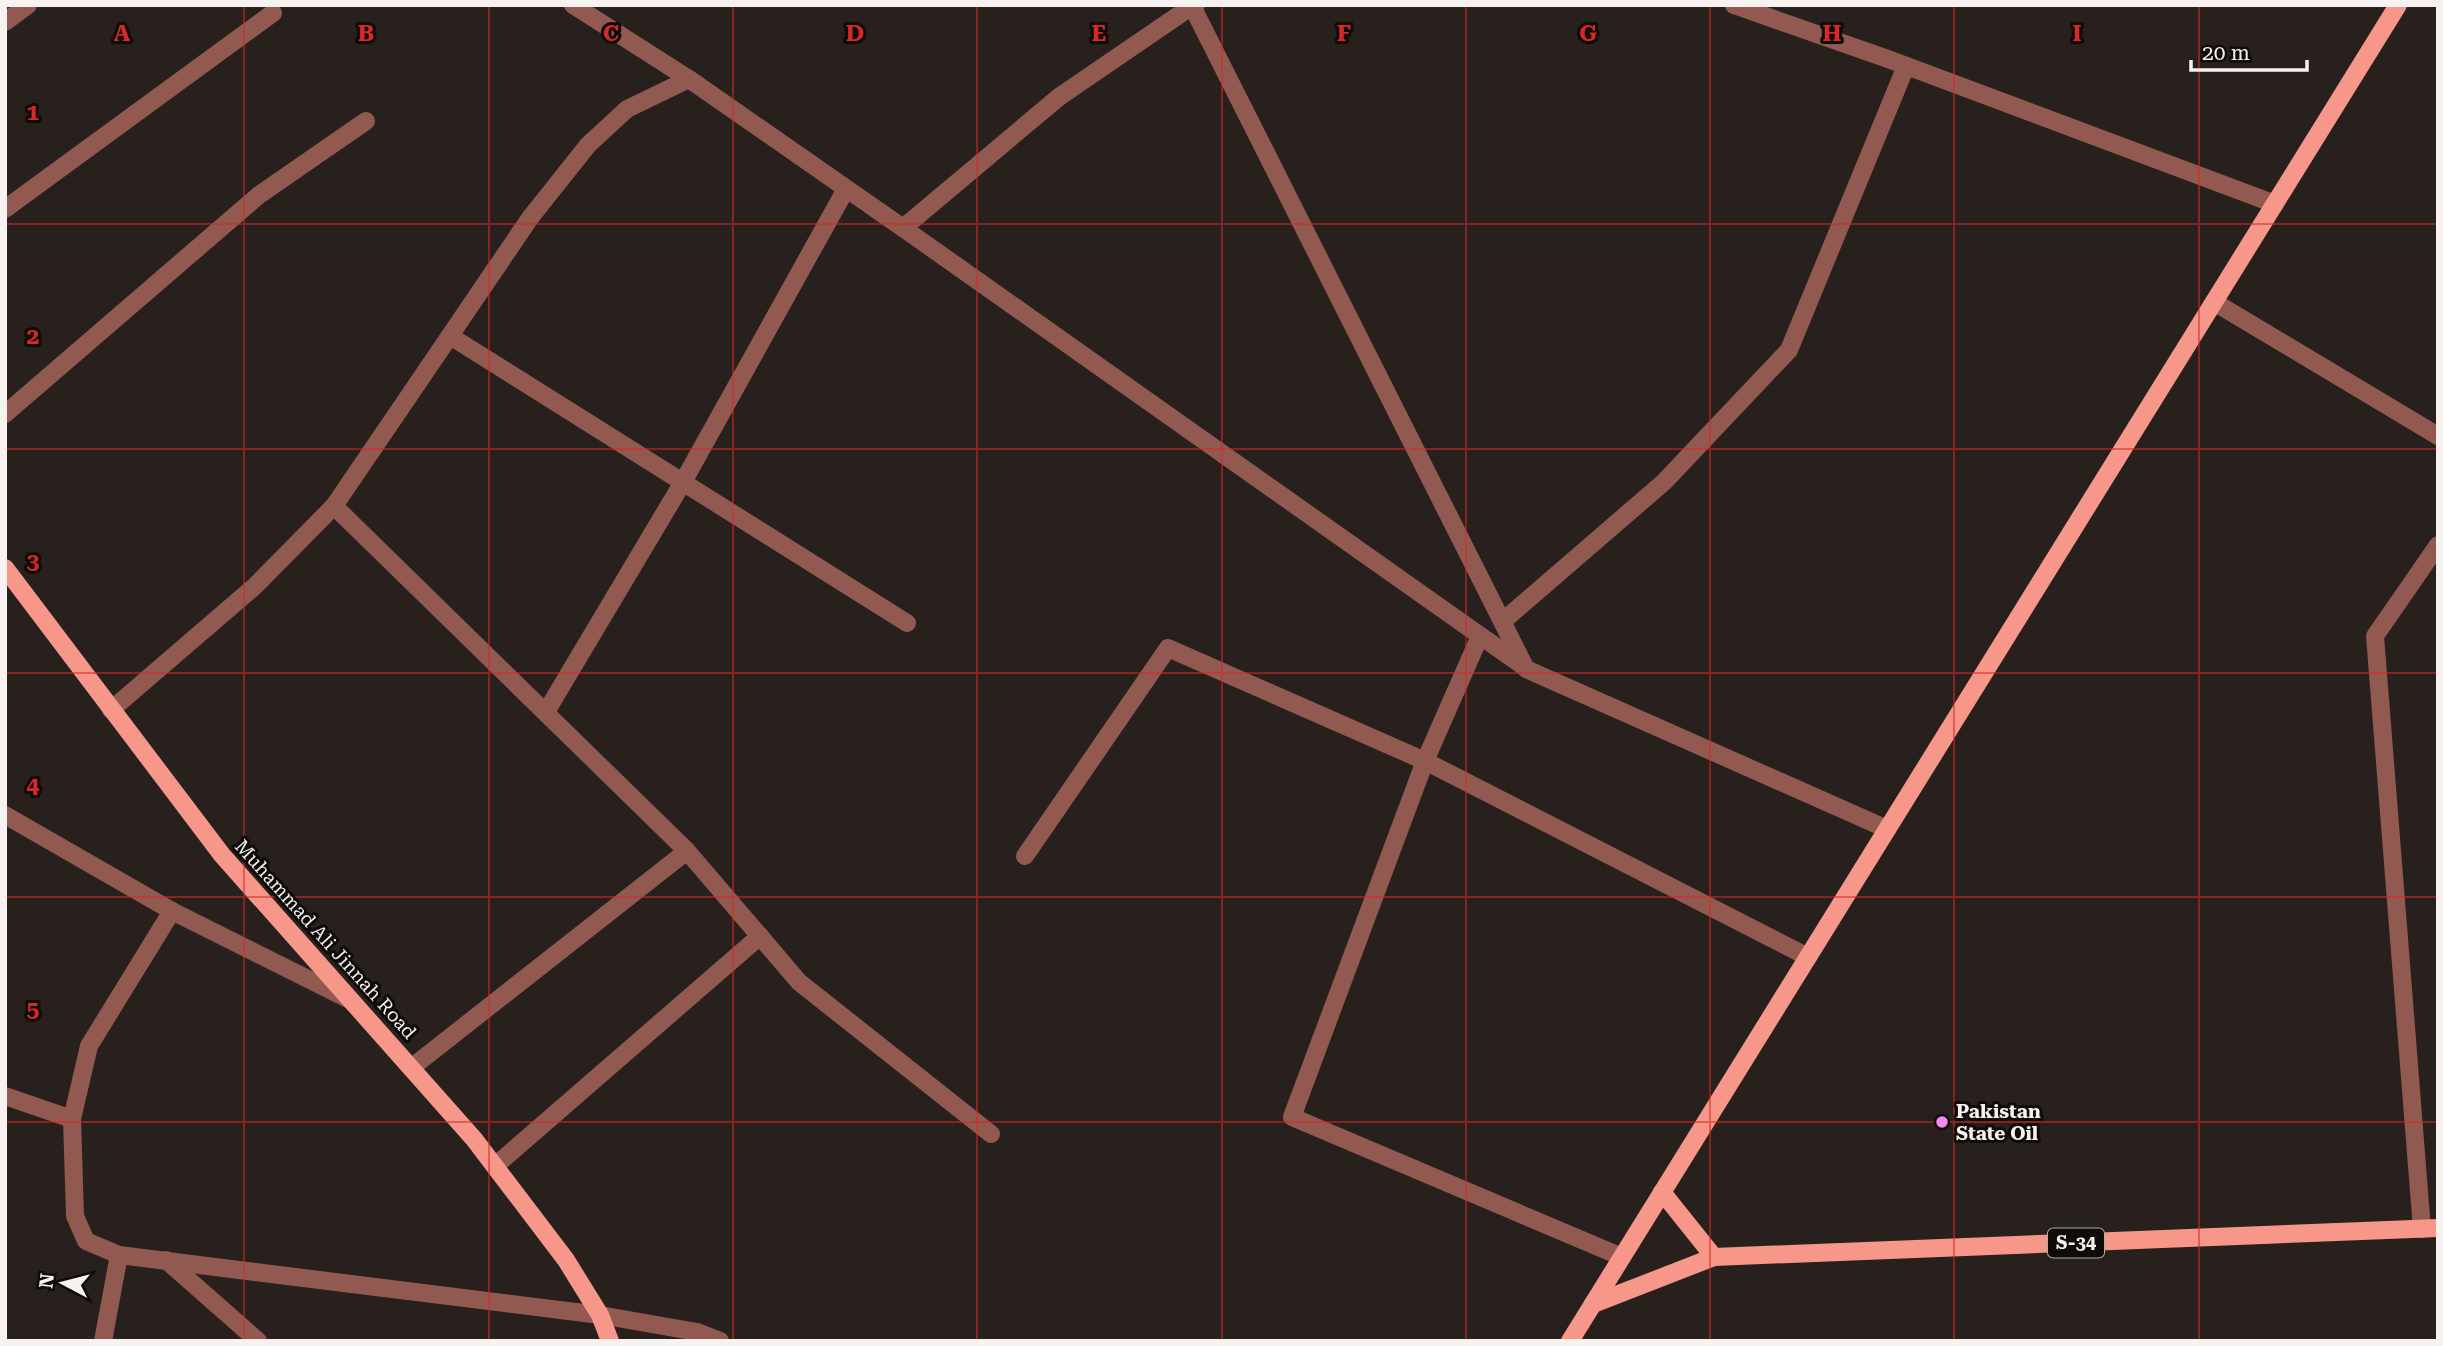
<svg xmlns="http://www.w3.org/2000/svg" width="2443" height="1346" viewBox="0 0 2443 1346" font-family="'Roboto Serif',serif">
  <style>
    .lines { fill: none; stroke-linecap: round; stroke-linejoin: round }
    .minor { stroke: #925951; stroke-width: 18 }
    .major { stroke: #f69789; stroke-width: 18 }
    .grid { fill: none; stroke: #d62828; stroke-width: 2; stroke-opacity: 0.55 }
    .poi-dot { fill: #f38af1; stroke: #0e0b09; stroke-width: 2.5 }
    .labels { text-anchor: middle; stroke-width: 6; stroke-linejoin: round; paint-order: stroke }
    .shield { fill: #0e0b09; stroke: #b1acaa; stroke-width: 2 }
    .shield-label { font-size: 18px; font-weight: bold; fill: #f7f1ef }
    .street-label { font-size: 19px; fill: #f7f1ef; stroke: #0e0b09 }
    .poi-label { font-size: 19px; font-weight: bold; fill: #f7f1ef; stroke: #0e0b09; text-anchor: start }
    .grid-label { font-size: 23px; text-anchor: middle; font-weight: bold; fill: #d62828; stroke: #0e0b09; stroke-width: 6; stroke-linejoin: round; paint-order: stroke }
  </style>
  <rect width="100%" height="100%" fill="#27201c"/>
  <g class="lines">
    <g class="minor">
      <path d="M573,5L689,79"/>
      <path d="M1196,5L1192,6L1526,669L1887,829"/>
      <path d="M1734,5L1888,59L2275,204"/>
      <path d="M5,22L28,5"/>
      <path d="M5,209L273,13"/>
      <path d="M903,228L1523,666"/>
      <path d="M2214,302L2438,436"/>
      <path d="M450,336L907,623"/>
      <path d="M5,414L259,195L366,121"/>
      <path d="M334,506L687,851L799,982L991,1134"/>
      <path d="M1503,621L1664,482L1789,350L1906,66"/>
      <path d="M1480,636L1425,761L1292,1117L1622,1257"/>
      <path d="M111,710L255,586L334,506L530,218L588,145L627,109L689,79L903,228L1059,97L1192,6"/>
      <path d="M546,712L683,482L846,189"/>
      <path d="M5,815L172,911L350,1000"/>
      <path d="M1025,856L1168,648L1425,761L1808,957"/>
      <path d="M172,911L89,1046L72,1119L75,1216L86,1241L119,1255L600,1315L697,1332L720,1341"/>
      <path d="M411,1068L687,851"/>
      <path d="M5,1096L72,1119"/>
      <path d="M495,1166L760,936"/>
      <path d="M2422,1229L2375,636L2438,545"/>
      <path d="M166,1260L258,1341"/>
      <path d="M103,1341L119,1255"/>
    </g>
    <g class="major">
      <path d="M5,568L222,855L474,1139L566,1260L600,1315L610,1341"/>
      <path d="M1662,1192L1714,1257"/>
      <path d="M1593,1304L1714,1257L2438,1228"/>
      <path d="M1570,1341L2398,5"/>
    </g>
  </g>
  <path class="grid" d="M244,5V1341M489,5V1341M733,5V1341M977,5V1341M1222,5V1341M1466,5V1341M1710,5V1341M1954,5V1341M2199,5V1341M5,224H2438M5,449H2438M5,673H2438M5,897H2438M5,1122H2438"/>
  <circle class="poi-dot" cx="1942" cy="1122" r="7"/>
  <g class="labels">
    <rect class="shield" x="2048" y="1228.5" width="56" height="29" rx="5"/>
    <g class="shield-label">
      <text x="2076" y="1249">S-34</text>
    </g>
    <g class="street-label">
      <text transform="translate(326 939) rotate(48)" y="7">Muhammad Ali Jinnah Road</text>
    </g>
    <g class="poi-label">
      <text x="1956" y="1118">Pakistan<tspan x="1956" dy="22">State Oil</tspan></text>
    </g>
  </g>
  <g class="grid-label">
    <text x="122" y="41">A</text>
    <text x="366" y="41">B</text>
    <text x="611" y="41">C</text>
    <text x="855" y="41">D</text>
    <text x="1099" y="41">E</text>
    <text x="1344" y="41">F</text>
    <text x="1588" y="41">G</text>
    <text x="1832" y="41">H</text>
    <text x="2077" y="41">I</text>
    <text x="33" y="120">1</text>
    <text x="33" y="344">2</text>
    <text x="33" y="569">3</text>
    <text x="33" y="793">4</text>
    <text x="33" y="1017">5</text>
  </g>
  <rect width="2443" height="1346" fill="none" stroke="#f7f1ef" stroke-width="14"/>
  <g transform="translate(63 1283) rotate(277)" stroke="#0e0b09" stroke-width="5" paint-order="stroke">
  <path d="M0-5L12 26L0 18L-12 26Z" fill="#f7f1ef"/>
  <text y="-10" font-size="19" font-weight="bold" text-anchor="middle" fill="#f7f1ef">N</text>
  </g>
  <path d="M2191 60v10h116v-10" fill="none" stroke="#f7f1ef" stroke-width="3.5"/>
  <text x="2202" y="60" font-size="21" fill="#f7f1ef" stroke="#0e0b09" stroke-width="5" paint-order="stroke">20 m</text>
</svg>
